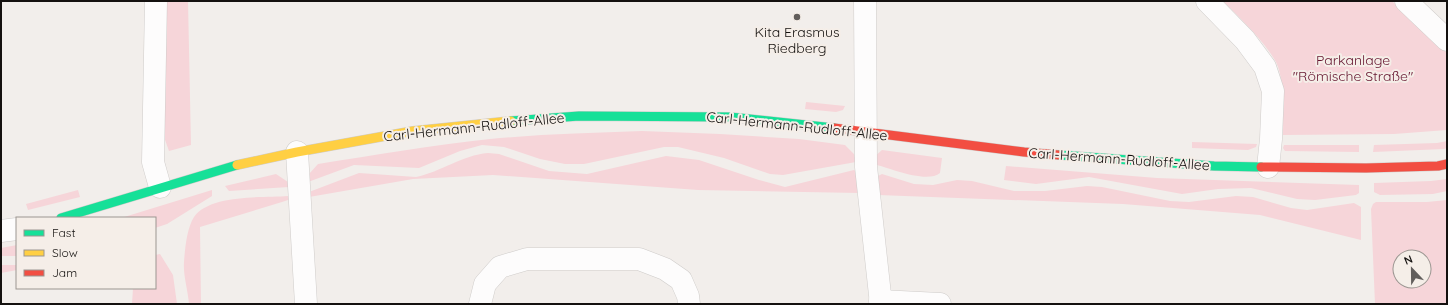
<svg xmlns="http://www.w3.org/2000/svg" width="1448" height="305" viewBox="0 0 1448 305" font-family="Quicksand,sans-serif">
  <style>
    .green { fill: #f6d5d9; fill-rule: evenodd }
    .lines { fill: none; stroke-linecap: round; stroke-linejoin: round }
    .street-casing { stroke: #cfccca; stroke-width: 23 }
    .fast-casing { stroke: #cfccca; stroke-width: 10 }
    .slow-casing { stroke: #cfccca; stroke-width: 10 }
    .jam-casing { stroke: #cfccca; stroke-width: 10 }
    .street { stroke: #fdfcfc; stroke-width: 22 }
    .fast { stroke: #16e098; stroke-width: 9 }
    .slow { stroke: #ffcf43; stroke-width: 9 }
    .jam { stroke: #f24e42; stroke-width: 9 }
    .poi-dot { fill: #625e5c; stroke: #f5eee8; stroke-width: 1.5 }
    .labels { text-anchor: middle; stroke-width: 4; stroke-linejoin: round; paint-order: stroke }
    .poi-label { font-size: 14px; fill: #14110f; stroke: #f5eee8 }
    .park-label { font-size: 14px; fill: #65152f; stroke: #f5eee8 }
    .street-label { font-size: 14px; fill: #14110f; stroke: #f5eee8 }
  </style>
  <rect width="100%" height="100%" fill="#f2eeeb"/>
  <g class="green">
    <path d="M167,1H188L191,145L169,151L164,137Z"/>
    <path d="M1223,1H1392L1447,53V130L1394,134L1283,135C1283,115 1285,80 1276,62C1266,43 1239,17 1223,1Z"/>
    <path d="M806,102L845,106L843,110L836,112L805,109Z"/>
    <path d="M642,131L720,134L799,139L845,145L854,154L856,162L783,175L770,174L724,158L678,147H664L584,164H565L540,159L504,147L482,145L460,151L419,168L354,165L308,182L309,174L318,164C375,155 432,145 490,139C541,134 591,133 642,131Z"/>
    <path d="M1447,141V148L1444,149L1373,152L1374,145L1437,143Z"/>
    <path d="M1192,142L1257,144L1256,147L1248,150L1192,148Z"/>
    <path d="M1284,145H1359V152L1285,151L1283,148Z"/>
    <path d="M882,150L942,158L940,173C927,184 889,168 874,164L873,158Z"/>
    <path d="M488,153L499,154L549,171L587,174L666,156L699,160L759,180L785,187L854,170L857,172L860,193L698,190L493,175L413,179L309,197V192L359,173L416,177C441,172 462,155 488,153Z"/>
    <path d="M1006,166L1157,178L1359,185V193L1356,195L1315,200L1297,199L1251,188L1218,189L1182,194L1089,177L1036,184L1004,180Z"/>
    <path d="M276,174L288,182L289,187L229,191L225,186Z"/>
    <path d="M882,174L914,184L933,185L957,180L972,181L1014,191H1045L1087,186L1102,187L1170,201L1189,202L1236,196L1253,197L1291,208L1307,210L1354,203L1361,207V240L1260,215L1123,204L878,195L876,177Z"/>
    <path d="M1447,179V191L1433,194L1380,195L1374,192V183L1431,181Z"/>
    <path d="M78,190L80,197L28,210L26,204Z"/>
    <path d="M212,190V196L167,224L155,228V218H121Z"/>
    <path d="M288,196L291,199L282,202L200,227L201,304H189C188,290 183,276 184,262C185,248 187,228 194,217C210,194 263,198 288,196Z"/>
    <path d="M1447,200V304H1375L1371,209L1373,204L1376,202H1427ZM1400,257H1424V281H1400Z"/>
    <path d="M17,245V256H1V248Z"/>
    <path d="M160,254L173,275L177,304H132L133,288H155V255Z"/>
    <path d="M1,265H17V270L1,273Z"/>
  </g>
  <g class="lines">
    <g class="street-casing">
      <g id="street">
        <path d="M156,1L153,162L160,187"/>
        <path d="M865,1L866,167L881,304"/>
        <path d="M1207,1L1245,40L1265,67L1273,91L1271,139L1268,167"/>
        <path d="M1406,1L1447,40"/>
        <path d="M297,152L306,304"/>
        <path d="M1,231L17,229"/>
        <path d="M880,301L940,304"/>
        <path d="M480,304L485,284L500,267L527,259H639L665,269L681,280L688,296L689,304"/>
      </g>
    </g>
    <g class="fast-casing">
      <g id="fast">
        <path d="M511,121L579,116L730,117L834,128"/>
        <path d="M1059,155L1214,166L1261,167"/>
        <path d="M61,218L237,165"/>
      </g>
    </g>
    <g class="slow-casing">
      <path id="slow" d="M237,165L297,152L413,131L511,121"/>
    </g>
    <g class="jam-casing">
      <g id="jam">
        <path d="M834,128L1024,152L1059,155"/>
        <path d="M1261,167L1366,168L1438,166L1447,164"/>
      </g>
    </g>
    <use href="#street" class="street"/>
    <use href="#fast" class="fast"/>
    <use href="#slow" class="slow"/>
    <use href="#jam" class="jam"/>
  </g>
  <circle class="poi-dot" cx="797" cy="17" r="4"/>
  <g class="labels">
    <g class="poi-label">
      <text x="797" y="37">Kita Erasmus<tspan x="797" dy="16">Riedberg</tspan></text>
    </g>
    <g class="park-label">
      <text x="1353" y="65">Parkanlage<tspan x="1353" dy="16">"Römische Straße"</tspan></text>
    </g>
    <g class="street-label">
      <text transform="translate(797 126) rotate(6)" y="5">Carl-Hermann-Rudloff-Allee</text>
      <text transform="translate(474 127) rotate(-6)" y="5">Carl-Hermann-Rudloff-Allee</text>
      <text transform="translate(1119 159) rotate(4)" y="5">Carl-Hermann-Rudloff-Allee</text>
    </g>
  </g>
  <rect width="1448" height="305" fill="none" stroke="#14110f" stroke-width="4"/>
  <rect x="16" y="217" width="140" height="72" fill="#f5eee8" stroke="#9b9691"/>
  <rect x="24" y="230" width="20" height="6" fill="#16e098" stroke="#9b9691"/>
  <text x="52" y="237" font-size="12" fill="#14110f">Fast</text>
  <rect x="24" y="250" width="20" height="6" fill="#ffcf43" stroke="#9b9691"/>
  <text x="52" y="257" font-size="12" fill="#14110f">Slow</text>
  <rect x="24" y="270" width="20" height="6" fill="#f24e42" stroke="#9b9691"/>
  <text x="52" y="277" font-size="12" fill="#14110f">Jam</text>
  <g transform="translate(1412 269) rotate(338)"><circle r="19" fill="#f5eee8" stroke="#9b9691"/>
  <path d="M0-3L7 15L0 10L-7 15Z" fill="#625e5c"/>
  <text y="-6" font-size="11" font-weight="bold" text-anchor="middle" fill="#14110f">N</text>
  </g>
</svg>
